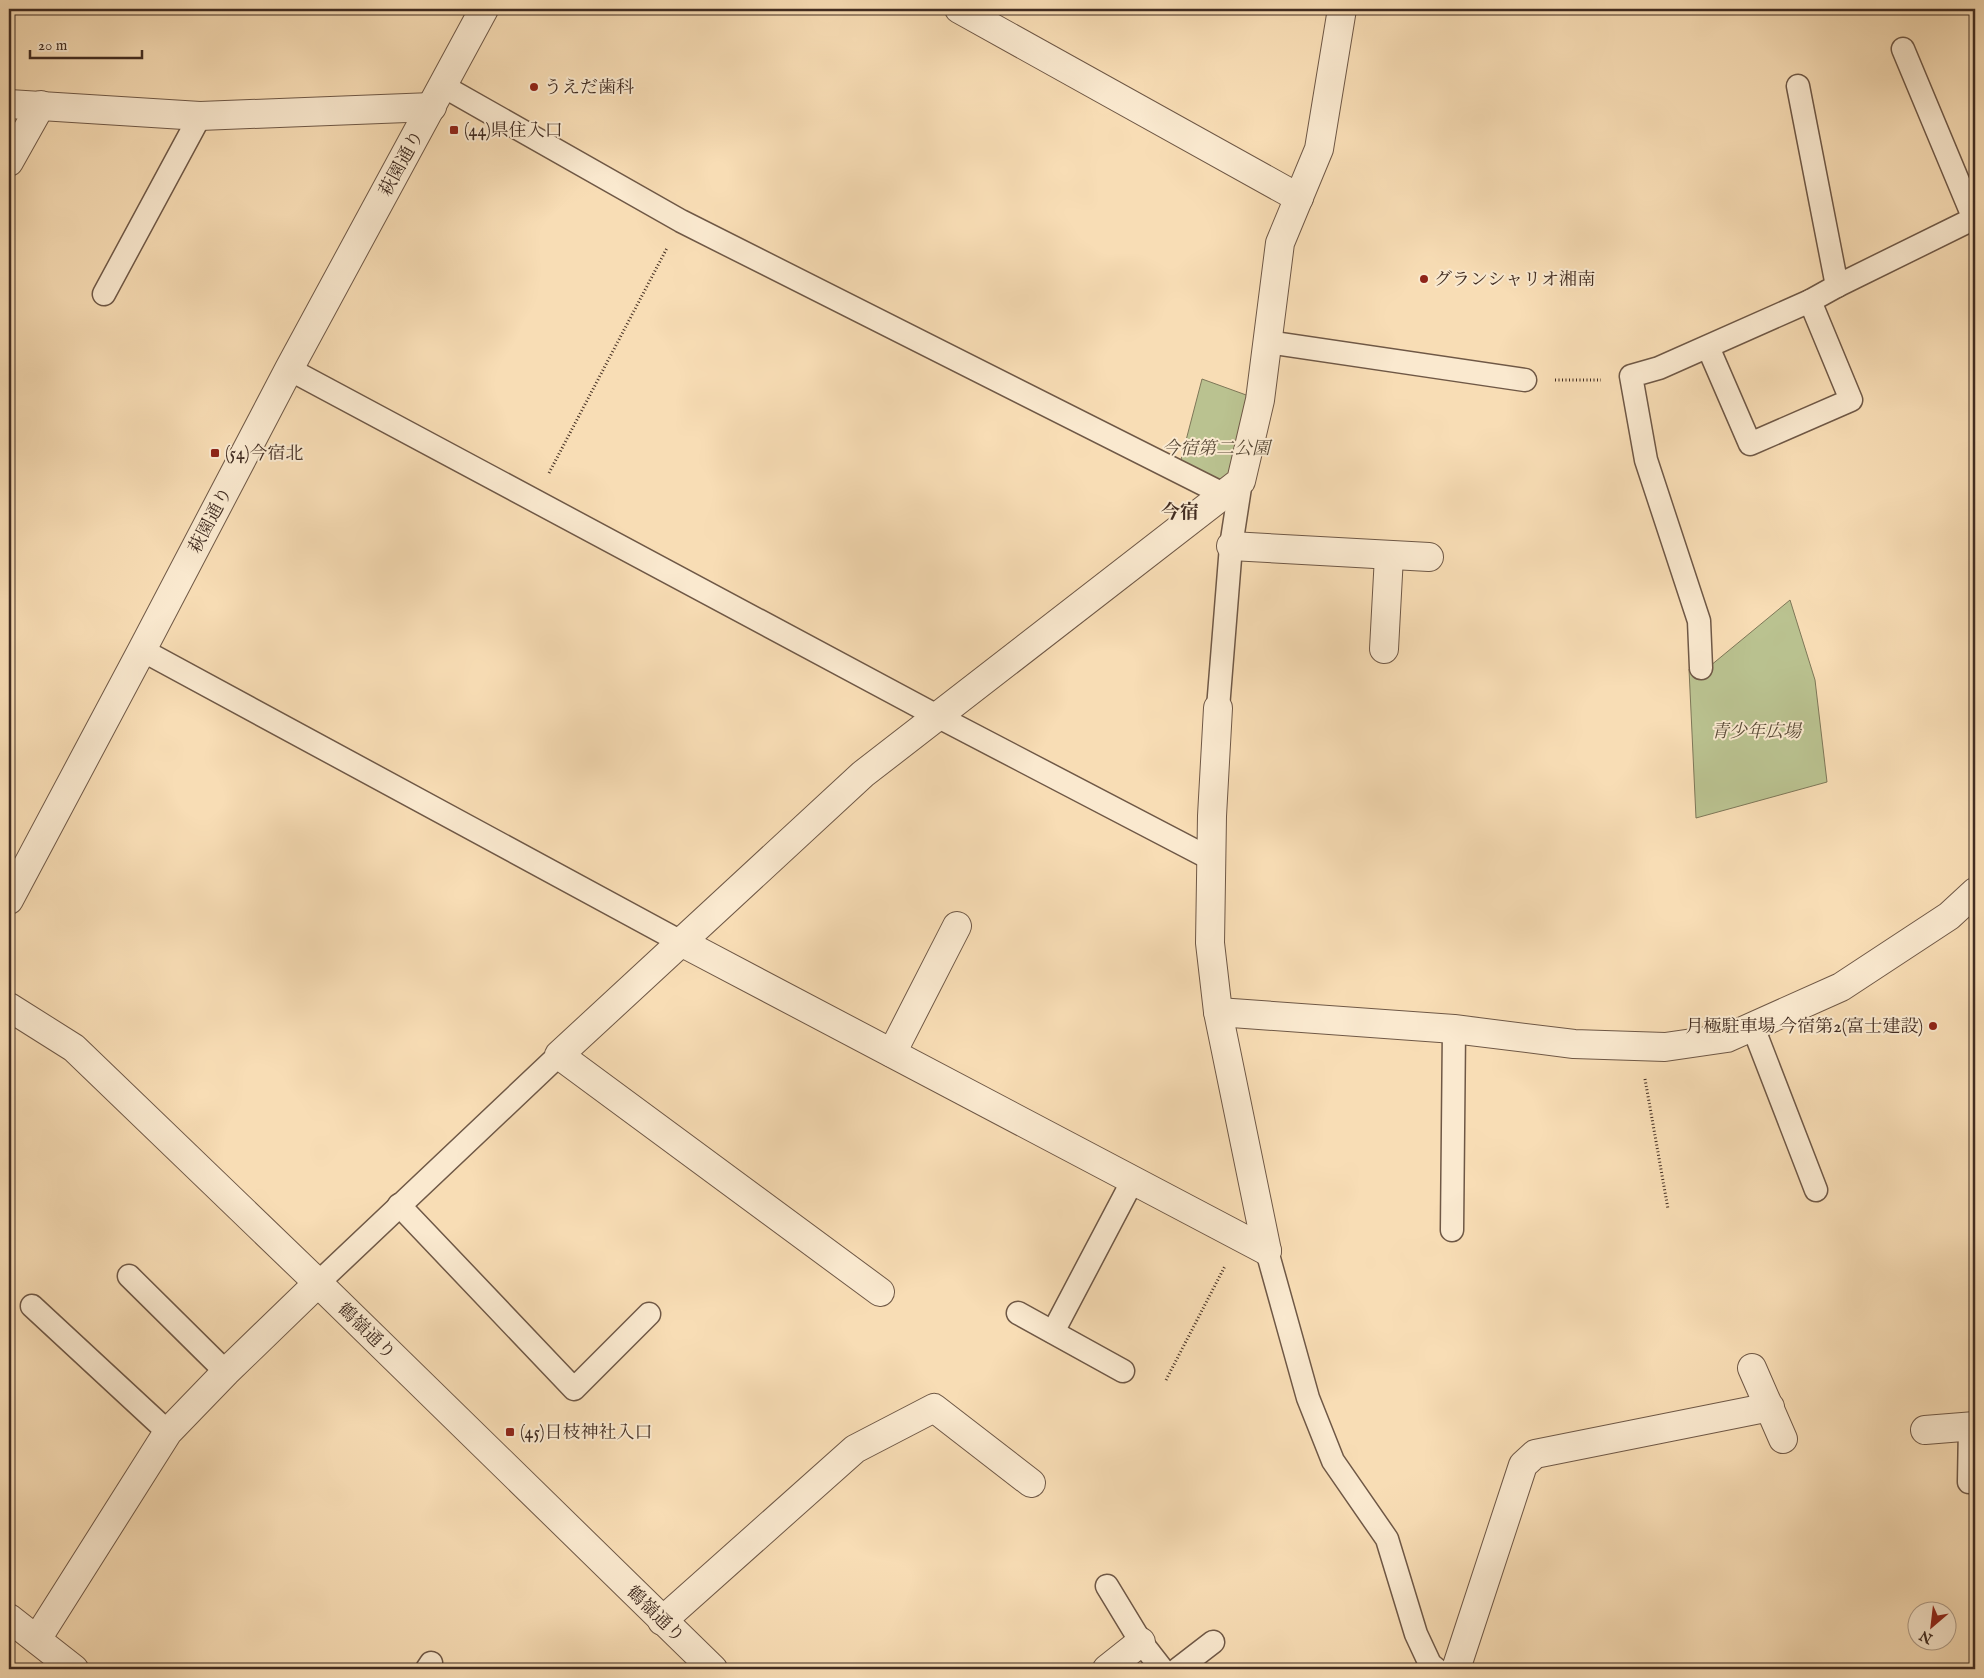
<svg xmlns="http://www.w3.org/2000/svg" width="1984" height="1678" viewBox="0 0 1984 1678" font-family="'IM FELL English','Noto Serif JP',serif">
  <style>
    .green { fill: #bac290; stroke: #7e7758 }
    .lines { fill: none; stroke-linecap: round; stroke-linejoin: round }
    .service-casing { stroke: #6f5846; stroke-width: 25 }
    .minor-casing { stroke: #6f5846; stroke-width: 30 }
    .tertiary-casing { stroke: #6f5846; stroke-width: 30 }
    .path { stroke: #412c21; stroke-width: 3; stroke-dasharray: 1 2.5; stroke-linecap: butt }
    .service { stroke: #fae9cf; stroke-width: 22 }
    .minor { stroke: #fae9cf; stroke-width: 28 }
    .tertiary { stroke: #fae9cf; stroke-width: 28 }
    .poi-dot { fill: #8f2418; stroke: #fae9cf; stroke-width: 2 }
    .labels { text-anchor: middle; stroke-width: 4; stroke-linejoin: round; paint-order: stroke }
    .poi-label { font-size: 18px; fill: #412c21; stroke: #fae9cf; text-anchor: start }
    .street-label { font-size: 18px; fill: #412c21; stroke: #fae9cf }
    .park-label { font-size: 18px; font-style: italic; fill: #594a37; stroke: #fae9cf }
    .neighbourhood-label { font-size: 19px; font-weight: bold; fill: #412c21; stroke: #fae9cf }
  </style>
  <rect width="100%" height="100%" fill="#f8ddb5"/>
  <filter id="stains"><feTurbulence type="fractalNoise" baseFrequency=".004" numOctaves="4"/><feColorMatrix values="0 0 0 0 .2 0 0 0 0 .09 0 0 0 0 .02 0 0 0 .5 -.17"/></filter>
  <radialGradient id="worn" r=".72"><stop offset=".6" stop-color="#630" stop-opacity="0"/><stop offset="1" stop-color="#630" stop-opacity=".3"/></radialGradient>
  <g class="green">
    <path d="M1202,379L1260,400L1223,494L1178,471Z"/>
    <path d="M1790,600L1815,680L1827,782L1696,818L1689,669L1710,666Z"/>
  </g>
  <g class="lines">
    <g class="service-casing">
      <g id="service">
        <path d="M1903,49L1974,219"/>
        <path d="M443,86L681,221L1223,494"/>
        <path d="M1798,86L1837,286"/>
        <path d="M104,294L200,116"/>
        <path d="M1268,342L1525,380"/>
        <path d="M1708,347L1750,444L1851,400L1810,301"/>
        <path d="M289,369L937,716L1211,859"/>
        <path d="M142,650L681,942"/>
        <path d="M1701,668L1699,621L1646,460L1631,376L1659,368L1810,301L1837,286L1975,218"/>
        <path d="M1218,708L1231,546L1241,481"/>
        <path d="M1753,1027L1816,1190"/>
        <path d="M399,1205L574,1389L649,1314"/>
        <path d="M1452,1230L1454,1029"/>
        <path d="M1267,1251L1308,1398L1333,1461L1387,1539L1416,1634L1430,1664L1436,1669"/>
        <path d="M129,1276L226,1372"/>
        <path d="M318,1283L559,1055"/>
        <path d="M32,1306L168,1432"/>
        <path d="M1018,1313L1123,1371"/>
        <path d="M1053,1332L1133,1180"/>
        <path d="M1969,1482L1970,1426"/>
        <path d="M1107,1586L1141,1642L1162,1669"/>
        <path d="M427,1669L431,1663"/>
        <path d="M1178,1669L1213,1642"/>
      </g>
    </g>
    <g class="minor-casing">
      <g id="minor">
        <path d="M959,9L1299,198"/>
        <path d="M9,104L200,116L432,107"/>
        <path d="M9,162L41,105"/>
        <path d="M1231,546L1429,557"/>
        <path d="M1384,649L1389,556"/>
        <path d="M1218,708L1212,816L1210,943L1218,1012L1267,1251"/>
        <path d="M681,942L1267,1251"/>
        <path d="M1218,1012L1454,1029L1574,1044L1665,1047L1727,1038L1841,987L1949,916L1975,892"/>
        <path d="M892,1053L957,926"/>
        <path d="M880,1292L559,1055L863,774L1241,481L1260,400L1280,243L1319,149L1342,9"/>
        <path d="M1752,1368L1783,1439"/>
        <path d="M1925,1430L1975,1426"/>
        <path d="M9,1618L74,1669"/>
        <path d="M662,1621L855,1449L934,1408L1031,1483"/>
        <path d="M37,1639L168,1432L226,1372L318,1283"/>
        <path d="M1107,1669L1141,1642"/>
        <path d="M1456,1669L1523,1465L1535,1454L1770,1407"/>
      </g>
    </g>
    <g class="tertiary-casing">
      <g id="tertiary">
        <path d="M9,900L142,650L289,369L484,9"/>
        <path d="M9,1007L74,1048L318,1283L713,1669"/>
      </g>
    </g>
    <g class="path">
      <path d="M1555,380H1601"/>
      <path d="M549,473L667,248"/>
      <path d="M1645,1079L1668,1209"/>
      <path d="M1166,1380L1225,1266"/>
    </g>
    <use href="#service" class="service"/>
    <use href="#minor" class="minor"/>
    <use href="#tertiary" class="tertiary"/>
  </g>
  <g class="poi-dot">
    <circle cx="534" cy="87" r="5"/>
    <rect x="449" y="125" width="10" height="10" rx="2.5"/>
    <circle cx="1424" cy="279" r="5"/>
    <rect x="210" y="448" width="10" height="10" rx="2.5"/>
    <circle cx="1933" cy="1026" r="5"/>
    <rect x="505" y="1427" width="10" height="10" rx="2.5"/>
  </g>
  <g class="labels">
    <g class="poi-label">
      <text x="544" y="93">うえだ歯科</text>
      <text x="464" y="136">(44)県住入口</text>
      <text x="1434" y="285">グランシャリオ湘南</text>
      <text x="225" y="459">(54)今宿北</text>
      <text x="1923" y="1032" text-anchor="end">月極駐車場 今宿第2(富士建設)</text>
      <text x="520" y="1438">(45)日枝神社入口</text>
    </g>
    <g class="street-label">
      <text transform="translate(401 163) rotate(-61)" y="6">萩園通り</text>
      <text transform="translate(210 520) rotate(-62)" y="6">萩園通り</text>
      <text transform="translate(367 1331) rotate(44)" y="6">鶴嶺通り</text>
      <text transform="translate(656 1614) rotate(44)" y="6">鶴嶺通り</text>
    </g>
    <g class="park-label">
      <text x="1216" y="454">今宿第二公園</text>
      <text x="1756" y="737">青少年広場</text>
    </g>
    <g class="neighbourhood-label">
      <text x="1180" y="518">今宿</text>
    </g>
  </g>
  <rect width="1984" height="1678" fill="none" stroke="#f8ddb5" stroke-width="30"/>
  <rect x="10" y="10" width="1964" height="1658" fill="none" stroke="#412c21" stroke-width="2.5"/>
  <rect x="15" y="15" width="1954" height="1648" fill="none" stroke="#412c21"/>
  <g transform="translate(1932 1626) rotate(208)"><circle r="24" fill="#fae9cf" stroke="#b09d89"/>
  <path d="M0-4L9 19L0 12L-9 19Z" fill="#8f2418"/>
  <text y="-8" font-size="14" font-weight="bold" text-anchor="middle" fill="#412c21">N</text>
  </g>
  <path d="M30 50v8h112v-8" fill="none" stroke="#412c21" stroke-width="2.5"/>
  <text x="38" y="50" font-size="15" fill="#412c21" stroke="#fae9cf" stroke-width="4" paint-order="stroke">20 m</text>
  <rect width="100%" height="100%" filter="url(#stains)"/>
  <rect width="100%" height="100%" fill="url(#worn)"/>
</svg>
